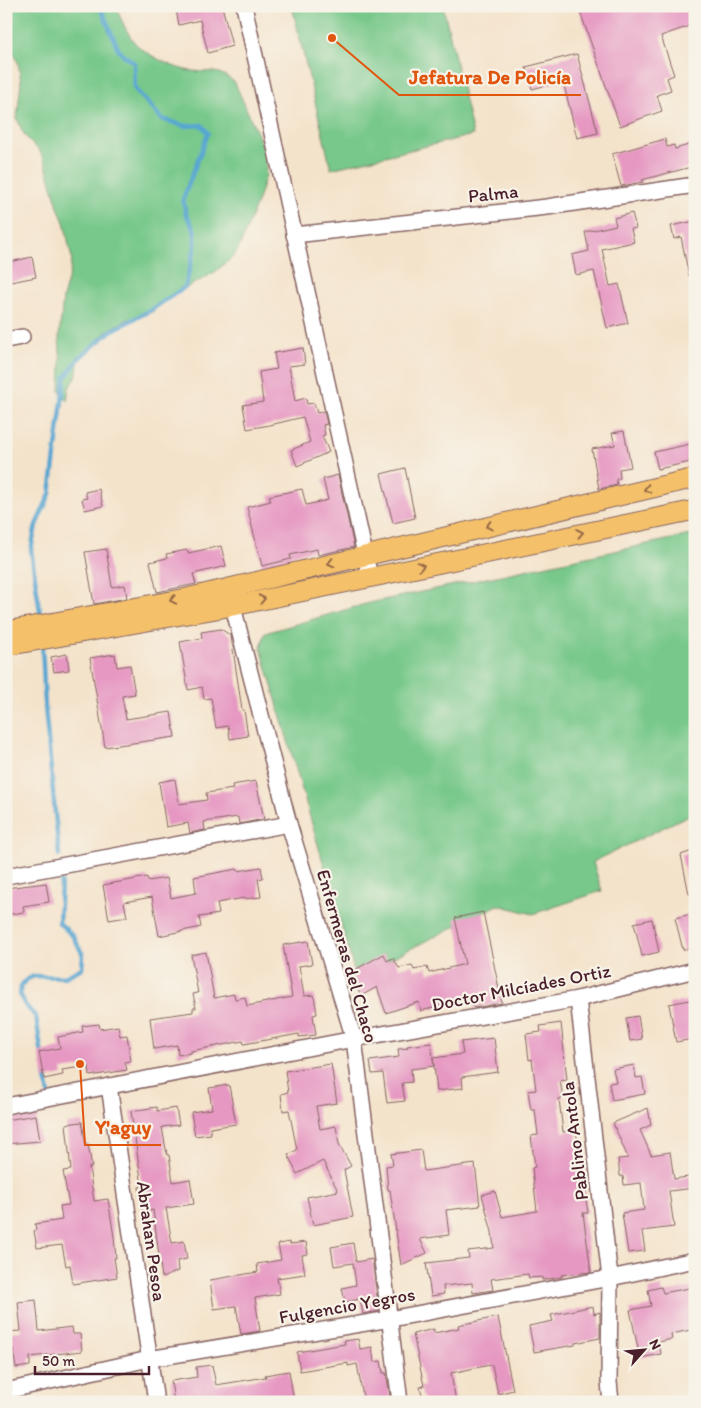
<svg xmlns="http://www.w3.org/2000/svg" width="701" height="1408" viewBox="0 0 701 1408" font-family="Itim,sans-serif">
  <style>
    .green { fill: #77c88a; stroke: #60745a }
    .lines { fill: none; stroke-linecap: round; stroke-linejoin: round }
    .stream { stroke: #57a6d1; stroke-width: 4.5 }
    .building { fill: #e698c2 }
    .minor-casing { stroke: #866463; stroke-width: 18 }
    .major-casing { stroke: #866463; stroke-width: 21 }
    .minor { stroke: #fff; stroke-width: 15 }
    .major { stroke: #f4c16a; stroke-width: 19 }
    .oneway { stroke: #966847 }
    .labels { text-anchor: middle; stroke-width: 4.5; stroke-linejoin: round; paint-order: stroke }
    .street-label { font-size: 19px; fill: #4a1f2b; stroke: #f7f3e8 }
    .leader { fill: none; stroke: #e0560e; stroke-width: 2 }
    .callout-dot { fill: #e0560e; stroke: #f7f3e8; stroke-width: 2 }
    .callout-label { font-size: 20px; text-anchor: middle; font-weight: bold; fill: #e0560e; stroke: #f7f3e8; stroke-width: 4.5; stroke-linejoin: round; paint-order: stroke }
  </style>
  <rect width="100%" height="100%" fill="#f7f3e8"/>
  <filter id="ink" filterUnits="userSpaceOnUse"><feTurbulence type="fractalNoise" baseFrequency=".02" numOctaves="2"/><feDisplacementMap in="SourceGraphic" scale="10" xChannelSelector="R" yChannelSelector="G"/><feConvolveMatrix kernelMatrix="1 2 1 2 8 2 1 2 1" color-interpolation-filters="sRGB"/></filter>
  <filter id="wash" filterUnits="userSpaceOnUse"><feTurbulence type="fractalNoise" baseFrequency=".0096" numOctaves="4" result="noise"/><feDisplacementMap in="SourceGraphic" scale="20" xChannelSelector="R" yChannelSelector="G"/><feGaussianBlur stdDeviation="1.12" result="paint"/><feColorMatrix in="noise" values="0 0 0 0 0 0 0 0 0 0 0 0 0 0 0 0 0 1.4 0 .05"/><feComposite in="paint" operator="in"/></filter>
  <g filter="url(#wash)">
    <rect width="100%" height="100%" fill="#f4e3cb"/>
    <g class="green">
      <path d="M6,6H116C119,16 129,37 136,44C147,55 177,70 192,71C211,73 219,68 235,83L265,151L266,175L258,200L240,246L234,256L215,272L172,296L152,312L140,317L128,319L107,331L79,357L76,378L69,388L67,401L60,391L61,364L59,337L63,298L70,272L72,259L64,222L59,210L45,162L39,150L30,142L22,131L17,118L21,82L18,63L6,36Z"/>
      <path d="M292,6H443L473,135L331,169Z"/>
      <path d="M695,534V812L593,862L602,891L533,914L498,905L356,976L261,648L265,633L369,603Z"/>
    </g>
    <g class="lines">
      <g class="stream">
        <path d="M41,619L31,550L36,525L50,494L65,378L80,357L111,331L151,310L185,287L195,247V231L186,214L183,199L208,133L202,125L185,126L162,119L135,89L134,63L119,51L100,6"/>
        <path d="M42,644L45,707L59,855"/>
        <path d="M42,1056L36,1017L25,1005L20,994L21,986L26,980L34,976L65,977L82,968L83,955L73,936L59,923L61,882"/>
        <path d="M6,1116L51,1106L45,1073"/>
      </g>
    </g>
    <g id="blocks">
      <g class="building">
        <path d="M192,6H222L232,46L208,53L200,20L179,25L176,10Z"/>
        <path d="M578,6H695V24L661,36L674,75L667,78L671,90L657,95L662,111L620,126Z"/>
        <path d="M577,54L598,133L577,138L563,81L532,89L526,67Z"/>
        <path d="M665,139L667,147L674,145L675,149L695,143V159L689,161L691,167L642,180L643,182L621,186L612,154Z"/>
        <path d="M632,213L636,228L631,229L634,242L602,249L610,286L619,284L628,323L607,328L594,271L576,275L572,255L589,251L585,232L616,225L614,218Z"/>
        <path d="M695,221V275L689,276L681,237L674,239L671,226Z"/>
        <path d="M32,257L36,277L6,283V263Z"/>
        <path d="M303,348L305,364L289,366L295,401L306,398L307,404L314,403L317,413L324,411L327,424L323,425L325,435L322,436L329,452L297,466L291,450L310,442L303,417L270,425L247,429L243,405L263,402L259,372L277,369L274,353Z"/>
        <path d="M624,431L631,467L619,469L620,478L616,479L617,485L599,489L592,449L615,445L612,433Z"/>
        <path d="M695,443V461L658,469L654,452Z"/>
        <path d="M405,468L415,518L393,523L381,474Z"/>
        <path d="M338,475L354,547L318,555L317,549L290,555L291,559L262,566L247,507L271,501L269,496L302,489L306,505L328,500L323,479Z"/>
        <path d="M99,489L103,506L85,510L82,499L87,498L85,492Z"/>
        <path d="M221,546L226,566L193,574L196,584L157,592L150,562L167,558L166,554L187,550L188,553Z"/>
        <path d="M106,549L112,587L125,585L127,598L94,604L85,552Z"/>
        <path d="M221,629L231,636L242,710H244L248,736L230,739L228,726L216,728L211,698L204,699L202,687L188,690L180,642L202,638L201,632Z"/>
        <path d="M67,654L69,670L54,672L51,657Z"/>
        <path d="M115,654L117,667L130,665L135,694L122,696L126,719L171,712L175,737L105,747L90,658Z"/>
        <path d="M175,779L179,804L207,800L206,793L233,789L232,785L256,781L264,819L239,824L238,817L204,822L205,830L190,833L188,823L166,827L159,782Z"/>
        <path d="M695,850V894H689L681,855Z"/>
        <path d="M261,867L263,878L258,879L261,897L244,899V898L217,903L219,914L199,917L201,927L159,936L152,897L124,902L127,917L109,920L103,885L147,877L148,881L167,878L171,898L196,893L194,877L237,869L238,871Z"/>
        <path d="M46,883L49,902L23,906L24,912L6,915V888Z"/>
        <path d="M483,912L502,1003L474,1008L472,998L421,1011L419,1002L386,1013L377,987L361,996L349,973L384,954L387,961L393,958L399,968L412,965L414,970L427,967L429,973L465,964L455,918Z"/>
        <path d="M695,913V947L683,950L675,918Z"/>
        <path d="M652,919L659,952L642,956L634,923Z"/>
        <path d="M308,941L312,964L299,966L304,996L314,995L317,1014L313,1015L316,1035L299,1037V1034L244,1044L243,1041L191,1051V1053L178,1055L177,1045L154,1049L150,1018L193,1012V1008H196L193,994L198,993L191,955L206,952L214,998L234,994L235,999L245,997L247,1006L292,997L283,945Z"/>
        <path d="M695,999V1016L690,1017L694,1039L676,1042L669,1004Z"/>
        <path d="M638,1016L642,1039L630,1041L626,1018Z"/>
        <path d="M561,1023L567,1080L560,1081L563,1098L559,1099L563,1132L576,1130L588,1213H583L591,1272L561,1275L562,1277L542,1280V1277L529,1278L528,1274L491,1279L493,1290L473,1293L472,1283L443,1286L444,1294L431,1296L426,1263L469,1258L468,1251L494,1248L492,1232L482,1195L495,1191L502,1217L537,1211L532,1168L535,1167L531,1136L538,1135L535,1110H531L528,1091L536,1090L532,1059L529,1060L526,1034L541,1032L540,1026Z"/>
        <path d="M99,1024L100,1029L118,1026L120,1036L127,1035L131,1061L125,1062L127,1070L90,1076L89,1066L62,1070L63,1075L44,1079L39,1052L60,1048L58,1037L83,1032L82,1026Z"/>
        <path d="M494,1038L498,1072L462,1077L463,1088L437,1091L433,1058L463,1054L461,1042Z"/>
        <path d="M431,1043L434,1066L411,1069L412,1082L402,1083L405,1101L387,1103L383,1073L372,1074L370,1061L399,1057L398,1049L408,1048L407,1046Z"/>
        <path d="M331,1064L337,1103L316,1106L320,1129L336,1126L339,1144L351,1166L344,1170L353,1217L313,1225L307,1197L338,1191L323,1161L297,1174L288,1155L297,1150L289,1110L283,1111L281,1094L288,1092L285,1071Z"/>
        <path d="M634,1065L636,1078L642,1077L645,1094L612,1100L609,1083L616,1082L613,1069Z"/>
        <path d="M229,1085L236,1124L210,1128L211,1134L195,1136L191,1112L212,1109L209,1088Z"/>
        <path d="M157,1107V1111L176,1108L179,1125L162,1127L167,1155H169L173,1182L190,1179L194,1204L166,1208L172,1243L184,1241L187,1259L177,1261L178,1271L162,1278L153,1210L143,1212L139,1187L142,1186L131,1111Z"/>
        <path d="M648,1108L651,1125L640,1130L651,1155L670,1152L674,1179L695,1176V1188L669,1191L674,1227L642,1231L645,1251L628,1253L622,1213L644,1210L641,1183L624,1185L623,1176H620L618,1159L628,1158L613,1123Z"/>
        <path d="M36,1115L40,1141L6,1144V1120Z"/>
        <path d="M82,1122L86,1145L88,1144L92,1167H89L94,1201L108,1199L114,1237L116,1258H114L117,1277L73,1284L70,1265L66,1266L62,1245L37,1248L34,1231L36,1230L35,1224L62,1220L60,1206L69,1205L63,1171L71,1170L66,1124Z"/>
        <path d="M421,1150L424,1171L475,1164L480,1206L446,1210L449,1235L420,1239L427,1253L401,1265L390,1190H388L386,1166L393,1165L391,1154Z"/>
        <path d="M290,1242V1244L306,1242L308,1254L302,1255L305,1274L277,1278L280,1294L255,1298L260,1331L241,1334L236,1306L214,1309L210,1280L258,1272L257,1264L281,1260L278,1244Z"/>
        <path d="M353,1243L356,1262L372,1259L379,1311L363,1314L360,1299L345,1302L342,1288L356,1285L353,1263L334,1266L331,1247Z"/>
        <path d="M661,1287L663,1293L695,1287V1323L690,1324L691,1330L671,1334L672,1339L659,1342L661,1354L640,1358L630,1310L651,1306L648,1290Z"/>
        <path d="M36,1300L39,1331L72,1327L73,1334H80L82,1351L30,1357V1366L16,1368L13,1349H6V1332L21,1331L18,1302Z"/>
        <path d="M593,1306L594,1314L600,1312V1338L575,1343V1345L534,1352L529,1326L553,1321L551,1315Z"/>
        <path d="M498,1317L513,1390L498,1394L492,1365H490L451,1373L456,1402H424L420,1387L424,1386L413,1334L434,1329V1333L459,1328L458,1325Z"/>
        <path d="M358,1339L360,1349L372,1347L374,1362L381,1361L383,1373H386L391,1402H364L357,1364L348,1366V1363L300,1371L297,1352L345,1344L344,1341Z"/>
        <path d="M212,1365L216,1385L266,1377L265,1375L289,1371L294,1402H270L269,1397L240,1402H174L171,1381L197,1377L196,1367Z"/>
      </g>
    </g>
  </g>
  <g filter="url(#ink)">
    <use href="#blocks" fill-opacity="0" stroke="#866463" stroke-width="1"/>
    <g class="lines">
      <g class="minor-casing">
        <g id="minor">
          <path d="M244,6L370,577"/>
          <path d="M294,235L547,207L695,185"/>
          <path d="M6,340L22,337"/>
          <path d="M230,595L289,824L354,1039L400,1402"/>
          <path d="M6,876L289,824"/>
          <path d="M578,999L610,1278L609,1382L611,1402"/>
          <path d="M109,1086L156,1402"/>
          <path d="M6,1106L354,1039L578,999L695,970"/>
          <path d="M6,1391L149,1359L390,1319L610,1278L695,1260"/>
        </g>
      </g>
      <g class="major-casing">
        <g id="major">
          <path d="M6,631L187,598L695,478"/>
          <path d="M6,646L233,606L695,510"/>
        </g>
      </g>
      <use href="#minor" class="minor"/>
      <use href="#major" class="major"/>
    </g>
    <defs><path id="oneway-chevron" d="M-2-3.5L2.5 0L-2 3.5" fill="none" stroke-width="1.6" stroke-linecap="round" stroke-linejoin="round" transform="scale(1.25)"/></defs>
    <g class="oneway">
      <use href="#oneway-chevron" transform="translate(647 489) rotate(167)"/>
      <use href="#oneway-chevron" transform="translate(489 526) rotate(167)"/>
      <use href="#oneway-chevron" transform="translate(580 533) rotate(-12)"/>
      <use href="#oneway-chevron" transform="translate(331 563) rotate(166)"/>
      <use href="#oneway-chevron" transform="translate(421 566) rotate(-12)"/>
      <use href="#oneway-chevron" transform="translate(262 599) rotate(-12)"/>
      <use href="#oneway-chevron" transform="translate(173 600) rotate(169)"/>
    </g>
  </g>
  <g class="labels">
    <g class="street-label">
      <text transform="translate(493 193) rotate(-6)" y="7">Palma</text>
      <text transform="translate(348 956) rotate(74)" y="7">Enfermeras del Chaco</text>
      <text transform="translate(521 987) rotate(-11)" y="7">Doctor Milcíades Ortiz</text>
      <text transform="translate(574 1141) rotate(-97)" y="7">Pablino Antola</text>
      <text transform="translate(152 1241) rotate(82)" y="7">Abrahan Pesoa</text>
      <text transform="translate(347 1305) rotate(-10)" y="7">Fulgencio Yegros</text>
    </g>
  </g>
  <path class="leader" d="M332 38L399 95H581M80 1064L85 1145H161"/>
  <g class="callout-dot">
    <circle cx="332" cy="38" r="5"/>
    <circle cx="80" cy="1064" r="5"/>
  </g>
  <g class="callout-label">
    <text x="490" y="84">Jefatura De Policía</text>
    <text x="123" y="1134">Y'aguy</text>
  </g>
  <rect width="701" height="1408" fill="none" stroke="#f7f3e8" stroke-width="25"/>
  <g transform="translate(644 1350) rotate(63)" stroke="#f7f3e8" stroke-width="4" paint-order="stroke">
  <path d="M0-4L9 19L0 12L-9 19Z" fill="#4a1f2b"/>
  <text y="-8" font-size="14" font-weight="bold" text-anchor="middle" fill="#4a1f2b">N</text>
  </g>
  <path d="M35 1366v8h114v-8" fill="none" stroke="#4a1f2b" stroke-width="2.5"/>
  <text x="42" y="1366" font-size="15" fill="#4a1f2b" stroke="#f7f3e8" stroke-width="4" paint-order="stroke">50 m</text>
</svg>
